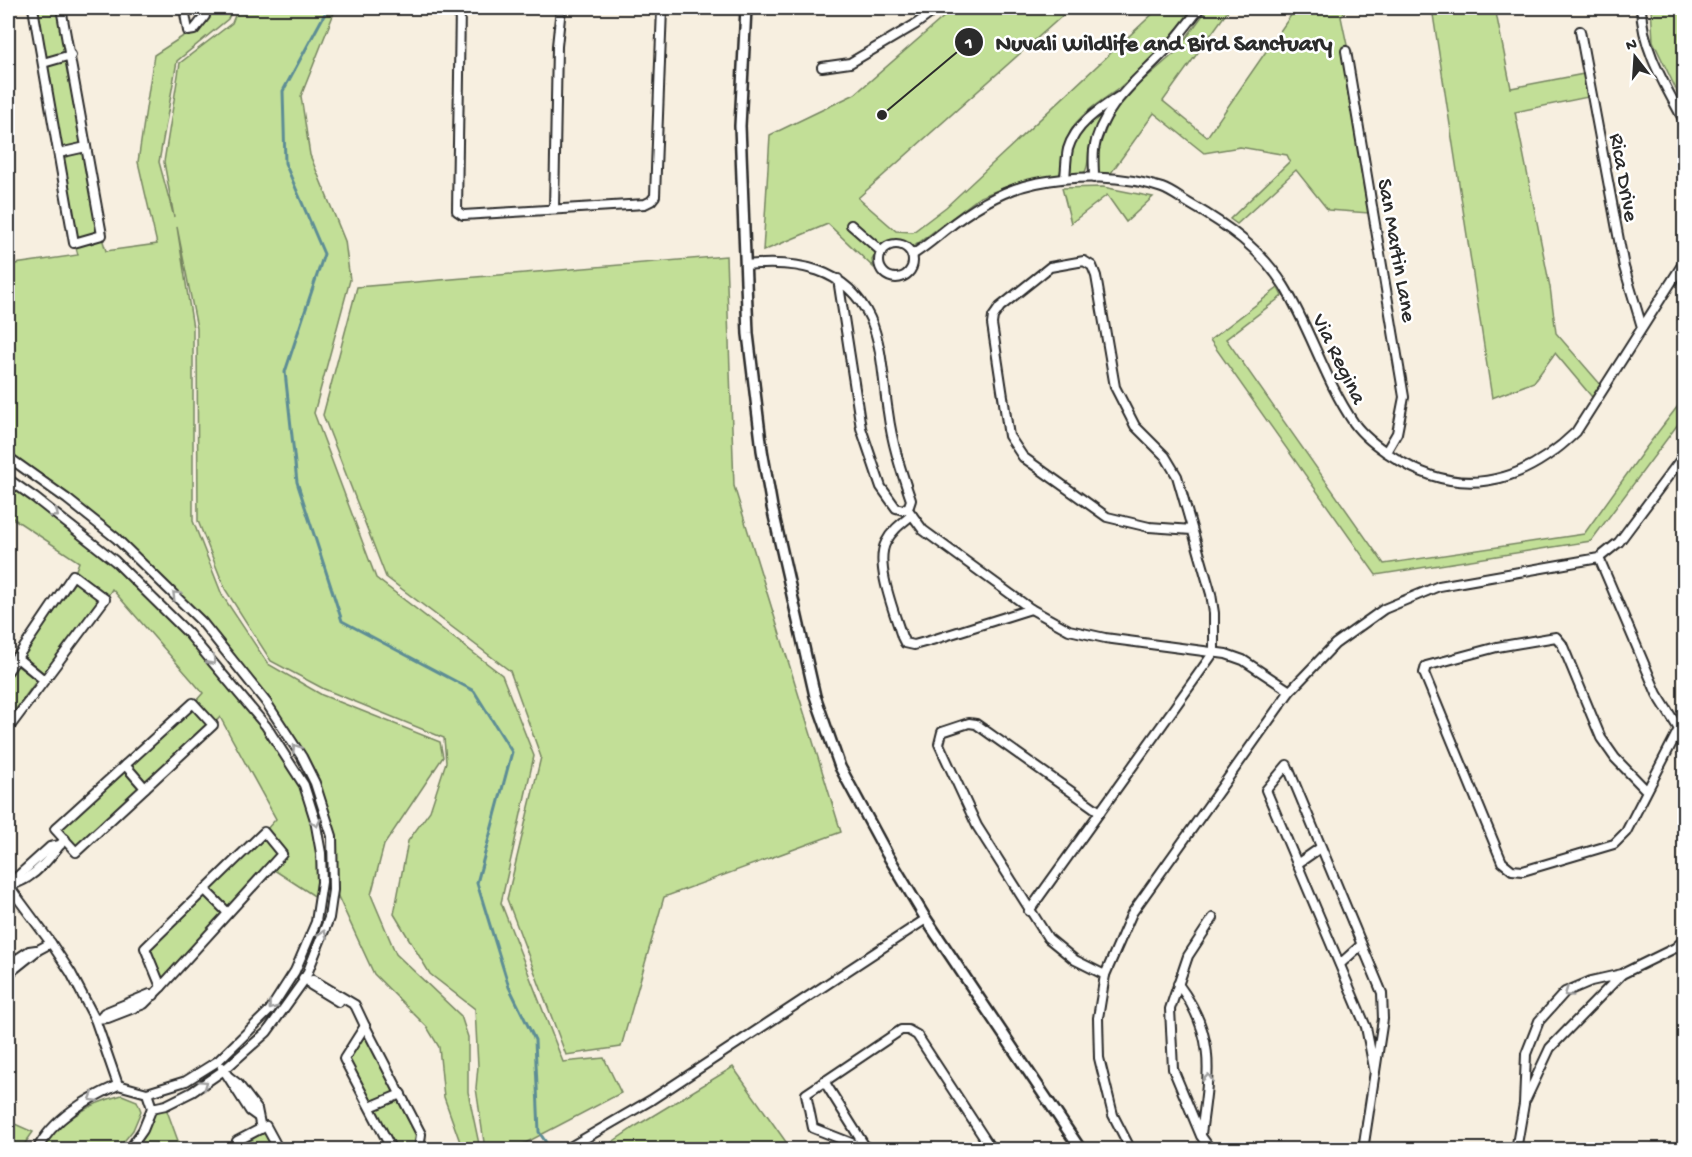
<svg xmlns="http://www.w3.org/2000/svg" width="1692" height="1157" viewBox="0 0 1692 1157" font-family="'Gochi Hand',sans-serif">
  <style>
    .green { fill: #c2df97; stroke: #768561; stroke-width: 1.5 }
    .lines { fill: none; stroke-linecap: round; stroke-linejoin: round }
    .stream { stroke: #5d8d95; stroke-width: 3 }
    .minor-casing { stroke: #2b2b2b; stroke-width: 12 }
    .tertiary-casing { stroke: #2b2b2b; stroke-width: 14 }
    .minor { stroke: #fff; stroke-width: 8 }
    .tertiary { stroke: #fff; stroke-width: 9 }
    .oneway { stroke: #a0a0a0 }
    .labels { text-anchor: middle; stroke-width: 5; stroke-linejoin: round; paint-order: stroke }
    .street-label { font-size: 22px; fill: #2b2b2b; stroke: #fff }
    .leader { fill: none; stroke: #2b2b2b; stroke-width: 2 }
    .callout-dot { fill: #2b2b2b; stroke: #fff; stroke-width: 2 }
    .mark-label { font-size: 18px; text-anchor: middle; font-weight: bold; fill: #fff }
    .callout-label { font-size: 24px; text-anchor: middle; font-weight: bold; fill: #2b2b2b; stroke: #fff; stroke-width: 5; stroke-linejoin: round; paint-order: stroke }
  </style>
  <rect width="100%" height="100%" fill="#f7efe0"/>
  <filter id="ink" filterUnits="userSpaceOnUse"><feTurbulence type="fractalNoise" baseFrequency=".0167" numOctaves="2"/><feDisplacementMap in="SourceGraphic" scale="12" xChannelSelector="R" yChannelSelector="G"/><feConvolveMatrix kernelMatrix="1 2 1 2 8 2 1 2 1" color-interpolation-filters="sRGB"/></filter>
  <g filter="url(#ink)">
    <g class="green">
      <path d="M36,8H57L67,53L45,59Z"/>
      <path d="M205,8H233L228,19L177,61L159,162L174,217L164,162L180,63L232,23L238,8H336L301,96L310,155L345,241L350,280L314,413L376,578L502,675L534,756L501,903L563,1062L604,1058L621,1093L514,1149H485L476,1088L478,1066L475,1009L430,974L394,914L408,841L430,811L446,762L444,738L324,689L271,661L225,589L198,521L197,328L177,227L193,328V521L222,595L268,664L322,695L440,742L443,757L384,845L371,895L396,954L461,1016L468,1037V1092L479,1144L476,1149H455L460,1142L444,1097L439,1047L427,1027L374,974L335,890L336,865L318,782L267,702L156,574L8,456V265L78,255L75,244L102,238L106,251L157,244L138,162L154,55L188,33L195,30Z"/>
      <path d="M954,8H1071L858,198L896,231L913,232L946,207L1159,8H1192C1176,34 1142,69 1118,89C1103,100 1087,109 1075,124C1063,140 1065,159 1059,176L1022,181L980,197L909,250L896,247L879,248L872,260L873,267L828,224L763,251L770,135L855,94Z"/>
      <path d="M1208,8H1230L1163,101L1207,137L1296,8H1347L1341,17L1347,45L1342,47L1369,213L1328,210L1296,170L1237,224L1230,219L1290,161L1287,155L1240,147L1204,153L1154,113L1111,173H1096L1098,150L1112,114L1139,84L1176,52Z"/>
      <path d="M1432,8H1495L1511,88L1584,74L1588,97L1515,112L1550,287L1556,333L1601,385L1592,397L1555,353L1534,382L1492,398Z"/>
      <path d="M1651,8H1684V106L1653,41Z"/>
      <path d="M68,60L83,145L61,150L47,66Z"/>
      <path d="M1110,104C1102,118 1092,132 1089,148C1088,157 1089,164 1085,172L1077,175L1070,173C1066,141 1088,122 1110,104Z"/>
      <path d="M83,151L99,234L76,239L62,156Z"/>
      <path d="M1103,187L1153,197L1126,222L1107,195L1071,223L1062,188Z"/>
      <path d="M726,256L734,486L841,832L664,897L621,1047L566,1055L507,899L541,757L510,671L386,577L323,415L357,287Z"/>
      <path d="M1278,288L1282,296L1226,339L1384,564L1584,534L1645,449L1684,398V416L1591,541L1376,575L1210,340Z"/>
      <path d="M8,482L114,563L185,635L263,728L300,785L307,801L317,853L319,899L271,868L283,854L265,831L276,819L220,717L214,724L195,702L203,693L112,589L106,599L74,575L79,562L8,515Z"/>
      <path d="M75,582L100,601L44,675L22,656Z"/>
      <path d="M16,665L37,680L8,720V679Z"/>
      <path d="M193,707L210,724L146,784L128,766Z"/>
      <path d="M125,771L141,788L77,848L58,828Z"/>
      <path d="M263,836L279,855L228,911L207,890Z"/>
      <path d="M205,894L224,913L162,983L148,949Z"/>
      <path d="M365,1034L396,1093L370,1104L348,1060Z"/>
      <path d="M733,1067L791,1149H602L636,1126Z"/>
      <path d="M122,1095L137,1101L141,1111L133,1130L118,1149L40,1150C59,1121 90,1103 122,1095Z"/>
      <path d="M399,1098L417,1135L416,1149H395L374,1109Z"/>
      <path d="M166,1108L181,1149L131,1150L150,1115Z"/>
      <path d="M8,1121L33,1132L21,1149H8Z"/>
      <path d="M264,1132L273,1149H245L243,1145Z"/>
    </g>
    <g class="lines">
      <path class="stream" d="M328,8L283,91L285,163L324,254L285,372L297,482L342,621L474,691L512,752L477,883L509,987L535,1040L539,1132L551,1150"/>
      <g class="minor-casing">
        <g id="minor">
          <path d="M33,8L74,243L102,235L61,8"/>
          <path d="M184,8L188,31L194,30L205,16L204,8"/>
          <path d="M460,8L457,211L463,215L645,204L651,201L655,196L662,8"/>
          <path d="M1641,8C1642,49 1665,85 1684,121"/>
          <path d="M1580,31L1624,267L1642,327"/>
          <path d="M1346,51L1404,397L1397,433L1386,452"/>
          <path d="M43,63L71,55"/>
          <path d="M822,67L850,63L916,24L938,8"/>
          <path d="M59,153L86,147"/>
          <path d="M1065,178C1066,169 1066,158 1068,149C1075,125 1098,110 1118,97"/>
          <path d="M1094,178C1094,169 1093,159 1094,150C1100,109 1135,82 1162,54C1176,40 1188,23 1200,8"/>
          <path d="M554,209L557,46L561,8"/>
          <path d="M851,225L882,252"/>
          <circle cx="896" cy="261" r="17"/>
          <path d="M912,255C924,248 933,240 944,231C971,209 1001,190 1036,183C1076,175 1123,175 1162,188C1171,191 1181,199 1190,204C1227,225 1261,249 1284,286C1311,330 1325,381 1354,423C1364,437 1378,447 1392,456C1459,500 1521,485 1576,432L1684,262"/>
          <path d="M745,265C796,260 846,267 870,318C883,347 883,382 888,412C892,443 901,471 911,500L909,506L903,510L896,508L881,487L861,428L838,279"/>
          <path d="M8,457L67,499L116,538L202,622L266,702L302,757L315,783L332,836L333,890L329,918L305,979L267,1032L224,1070L192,1092L166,1105L152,1108"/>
          <path d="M8,479L35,498L115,561L188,633L266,726L304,785L315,820L321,853L322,882L316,922L295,971L270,1010L218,1061L186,1081L147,1093"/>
          <path d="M907,508L923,530L1031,609L1069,630L1105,638L1226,654L1243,660L1290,691"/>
          <path d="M912,515C902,523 892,530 886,542C874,564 895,614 902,637L905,643L914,645L932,640L1031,609"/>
          <path d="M1599,558L1657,694L1679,729L1684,733"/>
          <path d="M16,657L44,680"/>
          <path d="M8,671L73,575L105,599L8,729"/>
          <path d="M193,703L213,725L76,852L55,829Z"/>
          <path d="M125,765L145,788"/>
          <path d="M1647,791L1615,758L1601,738L1562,644L1556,637L1497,647L1426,666L1424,673L1502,862L1512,870L1523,871L1614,844L1626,832L1679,729"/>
          <path d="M264,832L282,854L161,987L145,948Z"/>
          <path d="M1297,864L1320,848"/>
          <path d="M17,882L18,876L50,847L60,845"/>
          <path d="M8,885L51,943L71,973L95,1019L118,1085"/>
          <path d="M9,887C15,883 21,882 27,878C43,868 53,853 65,839"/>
          <path d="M205,890L228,913"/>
          <path d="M1029,911L1100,812"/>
          <path d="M1340,964L1360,946"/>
          <path d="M8,965L29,951L36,950"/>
          <path d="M8,974L38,950L51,943"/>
          <path d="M1105,975L1132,913L1290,691L1335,644L1384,609L1439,586L1599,558L1619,542L1684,455"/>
          <path d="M303,978L309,981L313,980L355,1005L365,1026L421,1134L419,1150"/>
          <path d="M309,981L311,985L339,1002"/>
          <path d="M1178,984C1217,1036 1209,1074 1201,1134"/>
          <path d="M102,1017L104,1013L150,994L154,995"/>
          <path d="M95,1019L108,1018L144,1004L161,987"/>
          <path d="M365,1026L344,1059L392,1150"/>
          <path d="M222,1067L250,1111L257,1116"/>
          <path d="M229,1077L238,1084L257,1109L261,1129"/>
          <path d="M824,1081L866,1148"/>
          <path d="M1526,1099L1550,1048L1621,975"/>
          <path d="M370,1107L401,1094"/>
          <path d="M37,1150C53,1118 87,1099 118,1085L147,1093L152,1108L143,1130L129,1150"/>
          <path d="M241,1150L237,1141L266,1126L279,1150"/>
          <path d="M565,1150L651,1100L926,919"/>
          <path d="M863,1150L859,1146L813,1128L806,1094L901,1030H908L917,1035L992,1150"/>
          <path d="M1131,1150L1113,1115L1099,1058L1098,1018L1105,975L1075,960L1048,938L977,826L939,744L942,732L969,723L976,724L1100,812L1214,652V613L1211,594L1177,476L1165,456L1135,426L1115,387L1096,276L1092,266L1084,261L1050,267L1000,307L993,317L992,324L1009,436L1023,457L1107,517L1149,527L1192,530"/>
          <path d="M1211,1150L1201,1136L1173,1069L1170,1009L1188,956L1213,918"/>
          <path d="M1363,1150L1383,1019L1382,993L1287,765L1266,790L1366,1027L1375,1073"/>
          <path d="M1516,1150L1524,1104L1526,1054L1539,1021L1565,992L1591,981L1622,974L1675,948L1684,940"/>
        </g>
      </g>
      <g class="tertiary-casing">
        <path id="tertiary" d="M746,8L740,126L748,334L762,450L772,507L815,696L840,767L887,854L926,919L1081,1150"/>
      </g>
      <use href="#minor" class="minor"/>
      <use href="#tertiary" class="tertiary"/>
    </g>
    <defs><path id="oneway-chevron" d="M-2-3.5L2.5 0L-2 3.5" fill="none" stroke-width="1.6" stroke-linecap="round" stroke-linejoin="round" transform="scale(1.5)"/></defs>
    <g class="oneway">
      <use href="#oneway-chevron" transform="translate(55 514) rotate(39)"/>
      <use href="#oneway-chevron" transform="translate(176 595) rotate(-135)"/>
      <use href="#oneway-chevron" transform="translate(212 661) rotate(49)"/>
      <use href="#oneway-chevron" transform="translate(296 748) rotate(-124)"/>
      <use href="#oneway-chevron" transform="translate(316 823) rotate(77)"/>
      <use href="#oneway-chevron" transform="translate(323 934) rotate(-69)"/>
      <use href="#oneway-chevron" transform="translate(1568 993) rotate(146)"/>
      <use href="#oneway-chevron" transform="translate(272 1006) rotate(127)"/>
      <use href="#oneway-chevron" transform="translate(1208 1078) rotate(-86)"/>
      <use href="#oneway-chevron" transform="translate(204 1084) rotate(-35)"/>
      <use href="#oneway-chevron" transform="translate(93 1098) rotate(149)"/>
    </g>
  </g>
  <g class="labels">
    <g class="street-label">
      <text transform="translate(1626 177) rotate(80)" y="8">Rica Drive</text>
      <text transform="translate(1399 250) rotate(80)" y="8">San Martin Lane</text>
      <text transform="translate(1341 358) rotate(64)" y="8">Via Regina</text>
    </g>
  </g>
  <path class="leader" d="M882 115L969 42"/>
  <g class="callout-dot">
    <circle cx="882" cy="115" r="6"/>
    <circle cx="969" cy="42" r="15"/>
  </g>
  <g class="mark-label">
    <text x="969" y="48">1</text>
  </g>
  <g class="callout-label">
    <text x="1164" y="50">Nuvali Wildlife and Bird Sanctuary</text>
  </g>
  <rect width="1692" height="1157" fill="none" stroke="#fff" stroke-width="30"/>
  <rect x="15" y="15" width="1662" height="1127" fill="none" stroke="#2b2b2b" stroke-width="2" filter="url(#ink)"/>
  <g transform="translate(1635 57) rotate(343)" stroke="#ffffff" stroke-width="4.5" paint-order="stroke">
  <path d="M0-4.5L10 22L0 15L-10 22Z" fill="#2b2b2b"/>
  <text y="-9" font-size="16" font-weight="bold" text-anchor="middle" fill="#2b2b2b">N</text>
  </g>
</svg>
